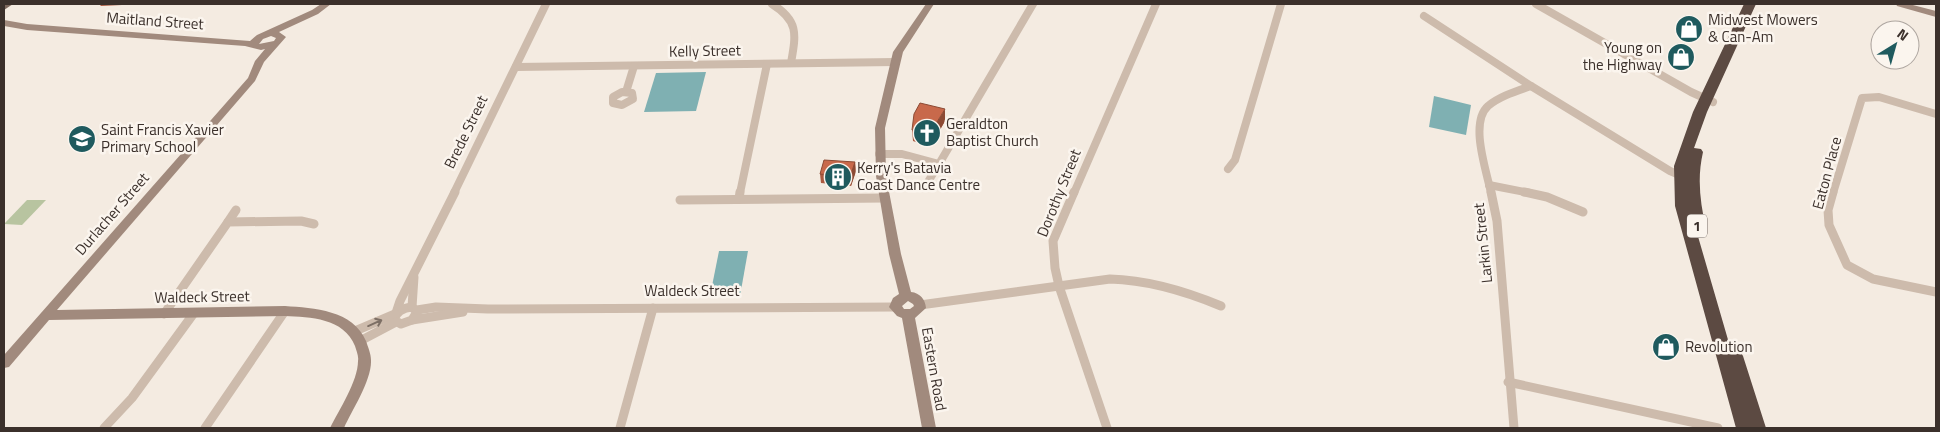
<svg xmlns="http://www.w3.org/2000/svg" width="1940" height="432" viewBox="0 0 1940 432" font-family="'Titillium Web',sans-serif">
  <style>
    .green { fill: #b8c4a0 }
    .water { fill: #7fb0b2 }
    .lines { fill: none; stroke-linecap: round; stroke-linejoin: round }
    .street-far1 { stroke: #cdbbac; stroke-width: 8 }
    .street { stroke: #cdbbac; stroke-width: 9 }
    .secondary { fill: #a18a7d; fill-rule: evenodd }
    .primary { fill: #7d675c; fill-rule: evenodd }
    .highway { fill: #5c4a42; fill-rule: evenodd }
    .wall { fill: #ac5a40 }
    .shaded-wall { fill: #8c4a34 }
    .building { fill: #c8694b; stroke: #8c4a34 }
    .oneway { stroke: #7d6f65 }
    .labels { text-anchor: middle; stroke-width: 5; stroke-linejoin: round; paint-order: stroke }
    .shield { fill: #fbf5ee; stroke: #756b66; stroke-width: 1 }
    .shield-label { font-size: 14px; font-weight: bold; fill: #3b302b }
    .poi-label { font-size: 15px; fill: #3b302b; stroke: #fbf5ee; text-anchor: start }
    .street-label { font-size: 15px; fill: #3b302b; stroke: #fbf5ee }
  </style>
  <rect width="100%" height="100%" fill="#f4ebe1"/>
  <path class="green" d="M27,200H46L22,225L4,224Z"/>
  <g class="water">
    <path d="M706,72L696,111L644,112L656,73Z"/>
    <path d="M1434,96L1471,105L1466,135L1429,127Z"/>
    <path d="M719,251H748L740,296H710Z"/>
  </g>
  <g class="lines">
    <g class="street-far1">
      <path d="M772,4C799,21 796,34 791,63"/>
      <path d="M1536,4L1691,92L1713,102"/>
      <path d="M1424,16L1531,86L1670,171L1684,177"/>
      <path d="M516,67L895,62"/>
      <path d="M622,92L632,93L633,99L622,105L613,103V97Z"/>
      <path d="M626,92L634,66"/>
      <path d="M879,154H902L939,164L1033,4"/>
      <path d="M1228,169L1235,160L1281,4"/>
      <path d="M926,185L939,164"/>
      <path d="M1489,185L1530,193"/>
      <path d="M454,193L546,4"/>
      <path d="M740,193L767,64"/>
      <path d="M1074,193L1156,4"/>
      <path d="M1491,193C1487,172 1469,123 1488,106C1500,96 1517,91 1531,86"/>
      <path d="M1833,193L1862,98L1879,97L1936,114"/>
    </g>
    <g class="street">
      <path d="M1074,192L1053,241L1055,268L1059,286L1107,428"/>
      <path d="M1491,192L1497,221L1514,428"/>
      <path d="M1524,192L1547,197L1583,212"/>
      <path d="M1833,192L1828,210L1829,225L1847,265L1873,279L1936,292"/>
      <path d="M739,199L740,192"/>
      <path d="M680,200L885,198"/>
      <path d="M228,222L236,210"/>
      <path d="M920,305L1110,279C1149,280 1185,291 1221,306"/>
      <path d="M412,307L417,312L412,320L401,324L394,320C396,311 403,308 412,307Z"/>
      <path d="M412,307L414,277"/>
      <path d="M417,310L436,307L488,309L895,307"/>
      <path d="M396,313L400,301L455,192"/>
      <path d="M164,314L228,222L301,221L314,224"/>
      <path d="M412,320L463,312"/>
      <path d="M355,331L395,314"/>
      <path d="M360,341L396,322"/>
      <path d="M1508,382L1718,428"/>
      <path d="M104,428L132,398L194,313"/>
      <path d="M205,428L285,311"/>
      <path d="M620,428L653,308"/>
    </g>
    <g class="secondary">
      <path d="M321,4H331L318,14L279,32L286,37L264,62L255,81L57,310L285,306C314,308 353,310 366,341C368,347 371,354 371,360C372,380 352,410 344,428H330C339,410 358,381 358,361C359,356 356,350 355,346C344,318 310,317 285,316L49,320L9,367L4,368V355L248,78L255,61L265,49L261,50L245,46L27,30L4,26V20L27,24L250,41L257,35L312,10ZM271,36L276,38L274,41L259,44L263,39Z"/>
      <path d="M926,4H934L903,52L885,128L886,176L901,254L911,292C920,293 925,299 926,308L915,318L936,428H922L902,318L897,316L889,307L893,298L899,294L889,254L876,176L875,128L893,52ZM908,301L913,304L914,306L910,309H904L902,306Z"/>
      <path d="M1896,4H1909L1936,11V17L1897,6Z"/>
    </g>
    <path class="primary" d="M4,4H13L4,10Z"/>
    <path class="highway" d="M1744,4H1756L1707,112L1694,148L1701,149L1703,152C1697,178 1700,202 1706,228L1703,232L1697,233L1731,350L1740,351L1743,356L1766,428H1736L1675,206L1674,166L1693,112Z"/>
  </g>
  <g class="wall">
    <path d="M99,4H143L101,6Z"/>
    <path d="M945,121L930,147L913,141L912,130Z"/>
    <path d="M855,162L856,171L851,186L821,183L820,174Z"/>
  </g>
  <g class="shaded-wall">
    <path d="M945,109V121L930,147L929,135Z"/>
    <path d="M855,162L856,171L851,186L850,177Z"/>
  </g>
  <g class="building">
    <path d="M920,103L945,109L929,135L912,130L914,114Z"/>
    <path d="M824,160L855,162L850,177L820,174Z"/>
  </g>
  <defs><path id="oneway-shaft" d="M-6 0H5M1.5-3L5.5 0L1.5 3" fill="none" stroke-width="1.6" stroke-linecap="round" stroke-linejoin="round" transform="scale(1.25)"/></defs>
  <use class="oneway" href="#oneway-shaft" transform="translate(375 323) rotate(-24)"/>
  <defs>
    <g id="shop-disc" transform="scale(1.4375)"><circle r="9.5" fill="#1f5a5e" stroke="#fbf5ee"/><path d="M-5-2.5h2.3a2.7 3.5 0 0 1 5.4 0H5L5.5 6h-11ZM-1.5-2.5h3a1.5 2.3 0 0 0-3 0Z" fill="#fff"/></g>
    <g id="church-disc" transform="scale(1.4375)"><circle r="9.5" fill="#1f5a5e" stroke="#fbf5ee"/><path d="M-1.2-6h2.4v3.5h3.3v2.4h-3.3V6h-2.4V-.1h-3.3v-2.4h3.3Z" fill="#fff"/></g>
    <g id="school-disc" transform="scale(1.4375)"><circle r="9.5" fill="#1f5a5e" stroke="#fbf5ee"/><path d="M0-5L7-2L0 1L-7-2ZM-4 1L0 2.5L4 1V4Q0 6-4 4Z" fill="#fff"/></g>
    <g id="building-disc" transform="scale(1.4375)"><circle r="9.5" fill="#1f5a5e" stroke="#fbf5ee"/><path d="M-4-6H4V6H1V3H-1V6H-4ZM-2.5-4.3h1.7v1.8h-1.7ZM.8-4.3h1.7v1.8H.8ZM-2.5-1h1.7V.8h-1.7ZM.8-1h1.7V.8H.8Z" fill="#fff"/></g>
  </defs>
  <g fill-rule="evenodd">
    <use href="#shop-disc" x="1689" y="29"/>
    <use href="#shop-disc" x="1681" y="57"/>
    <use href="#church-disc" x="927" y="133"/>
    <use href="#school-disc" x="82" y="139"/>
    <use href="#building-disc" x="838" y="177"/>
    <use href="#shop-disc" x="1666" y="347"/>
  </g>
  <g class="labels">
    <rect class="shield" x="1687" y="214.5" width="20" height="23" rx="4"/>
    <g class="shield-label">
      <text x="1697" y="231">1</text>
    </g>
    <g class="poi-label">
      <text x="1708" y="25">Midwest Mowers<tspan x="1708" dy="17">&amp; Can-Am</tspan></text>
      <text x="1662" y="53" text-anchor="end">Young on<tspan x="1662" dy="17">the Highway</tspan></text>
      <text x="946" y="129">Geraldton<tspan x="946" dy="17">Baptist Church</tspan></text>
      <text x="101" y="135">Saint Francis Xavier<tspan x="101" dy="17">Primary School</tspan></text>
      <text x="857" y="173">Kerry's Batavia<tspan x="857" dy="17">Coast Dance Centre</tspan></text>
      <text x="1685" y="352">Revolution</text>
    </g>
    <g class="street-label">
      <text transform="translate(155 21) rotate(4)" y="5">Maitland Street</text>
      <text transform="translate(705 51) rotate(-1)" y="5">Kelly Street</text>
      <text transform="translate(466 132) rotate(-64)" y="5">Brede Street</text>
      <text transform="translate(1827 173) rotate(-75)" y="5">Eaton Place</text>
      <text transform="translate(1059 193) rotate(-68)" y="5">Dorothy Street</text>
      <text transform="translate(112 214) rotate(-49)" y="5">Durlacher Street</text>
      <text transform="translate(1483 243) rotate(-96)" y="5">Larkin Street</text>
      <text x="692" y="296">Waldeck Street</text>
      <text transform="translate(202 297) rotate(-1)" y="5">Waldeck Street</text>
      <text transform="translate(934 369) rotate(80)" y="5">Eastern Road</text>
    </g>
  </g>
  <rect width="1940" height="432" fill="none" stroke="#3b302b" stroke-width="10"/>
  <g transform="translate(1895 45) rotate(37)"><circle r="24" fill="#fbf5ee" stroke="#aea6a0"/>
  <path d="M0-4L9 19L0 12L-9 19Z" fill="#1f5a5e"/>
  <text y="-8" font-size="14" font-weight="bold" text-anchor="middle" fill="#3b302b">N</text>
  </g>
</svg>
